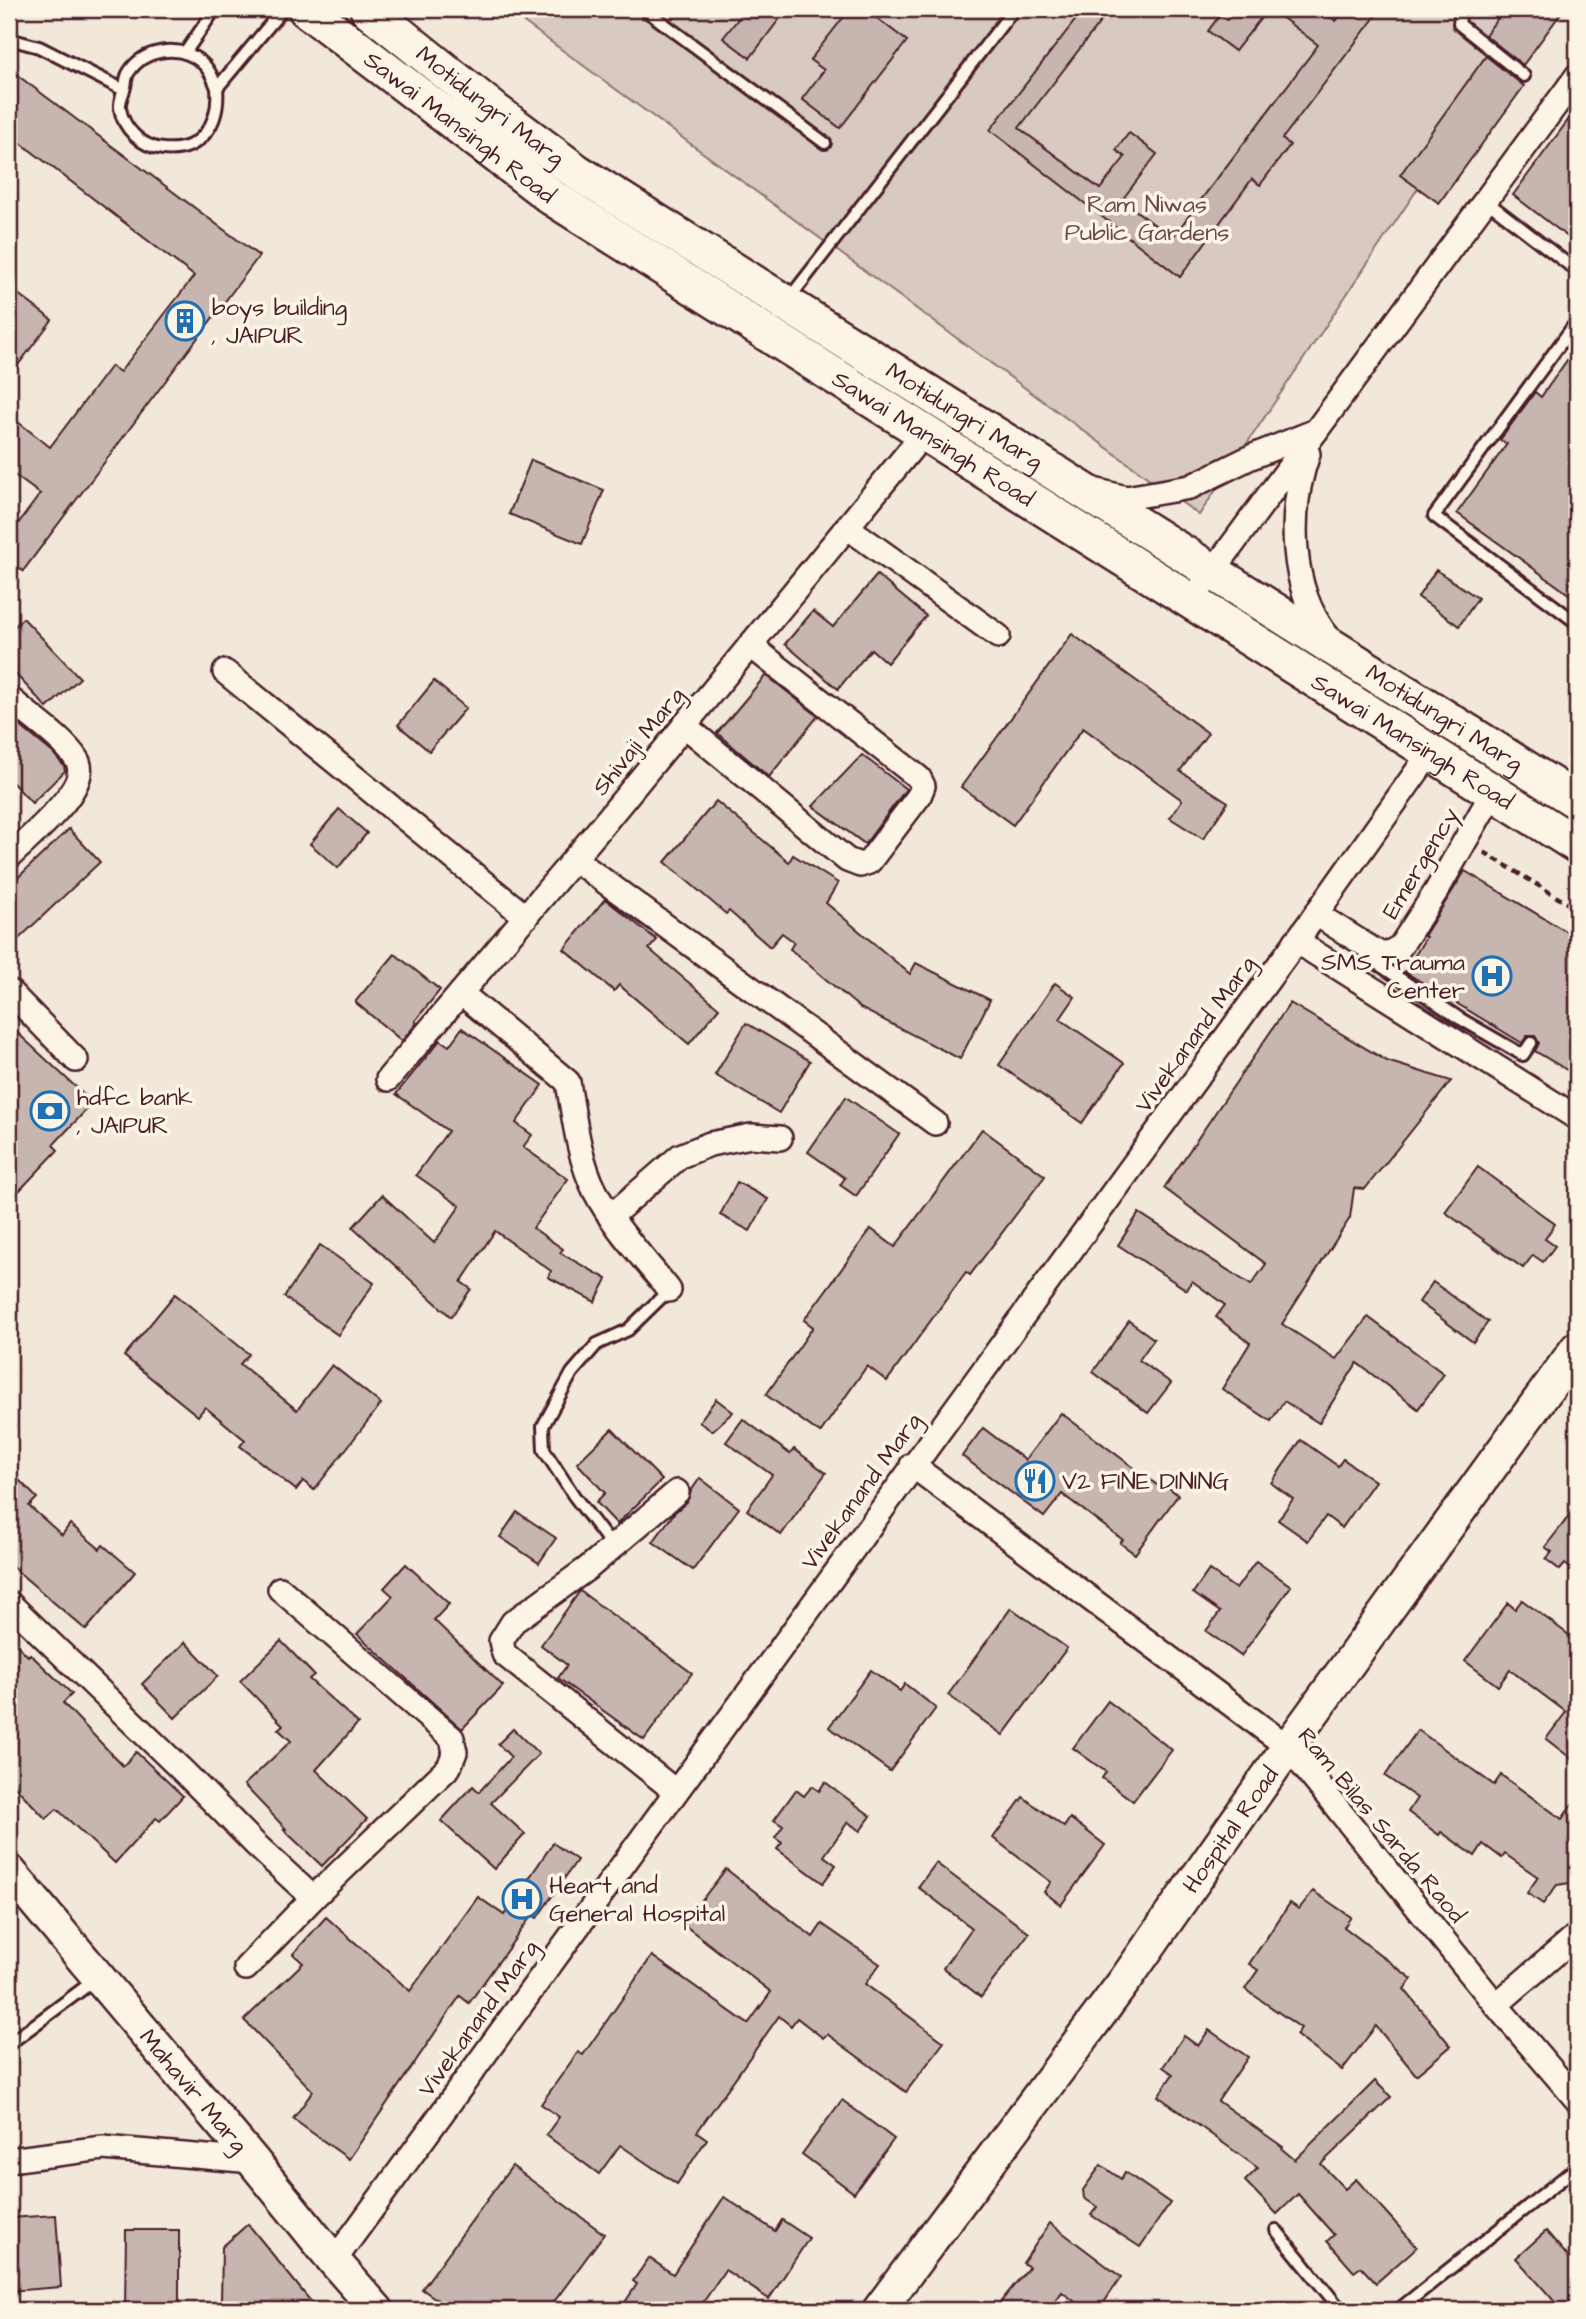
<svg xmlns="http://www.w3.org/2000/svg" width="1586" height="2319" viewBox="0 0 1586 2319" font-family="'Architects Daughter',sans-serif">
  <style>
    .green { fill: #d8cac0; stroke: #917476; stroke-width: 2 }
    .building { fill: #c7b6af; stroke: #4a1f2b; stroke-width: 2 }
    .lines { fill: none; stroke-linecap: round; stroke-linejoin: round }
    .lane-casing { stroke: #4a1f2b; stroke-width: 16 }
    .street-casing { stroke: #4a1f2b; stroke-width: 28 }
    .secondary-casing { stroke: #4a1f2b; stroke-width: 37 }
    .primary-casing { stroke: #4a1f2b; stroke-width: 40 }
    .path { stroke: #4a1f2b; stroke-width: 4.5; stroke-dasharray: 7 5; stroke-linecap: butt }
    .lane { stroke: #fcf5e5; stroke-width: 10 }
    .street { stroke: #fcf5e5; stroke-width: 23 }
    .secondary { stroke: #fcf5e5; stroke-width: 32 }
    .primary { stroke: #fcf5e5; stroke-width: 35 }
    .labels { text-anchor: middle; stroke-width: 7; stroke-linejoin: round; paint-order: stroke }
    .street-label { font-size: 24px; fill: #4a1f2b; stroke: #fcf5e5 }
    .park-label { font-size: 24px; fill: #6e4a50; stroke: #fcf5e5 }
    .poi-label { font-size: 24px; fill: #4a1f2b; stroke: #fcf5e5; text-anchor: start }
  </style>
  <rect width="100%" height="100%" fill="#f1e8da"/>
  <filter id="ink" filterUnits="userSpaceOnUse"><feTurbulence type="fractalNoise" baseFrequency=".0143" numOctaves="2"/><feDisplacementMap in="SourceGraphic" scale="14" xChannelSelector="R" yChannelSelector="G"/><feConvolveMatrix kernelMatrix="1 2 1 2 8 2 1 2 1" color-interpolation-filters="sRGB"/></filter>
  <g filter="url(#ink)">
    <path class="green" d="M506,9H1538L1199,515Z"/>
    <g class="building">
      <path d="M746,9H787L750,58L723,38Z"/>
      <path d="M850,9H865L907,41L840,128L802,99L824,70L810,60Z"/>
      <path d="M1084,9H1110L1019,128L1100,189L1125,157L1116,150L1129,133L1157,154L1122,200L1172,238L1318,45L1271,9H1319L1336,21L1345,9H1381L1282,139L1290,145L1260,185L1252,179L1180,277L990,130Z"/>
      <path d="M1236,9H1268L1235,51L1208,31L1220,15L1227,20Z"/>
      <path d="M1505,9H1564L1523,65L1485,35Z"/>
      <path d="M1486,56L1524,86L1439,203L1400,175Z"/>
      <path d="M9,69L259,256L23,571L9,560V536L40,494L9,471V415L50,447L111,366L120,372L194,276L9,134Z"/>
      <path d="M1577,108V244L1513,195Z"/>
      <path d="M9,287L52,320L9,377Z"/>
      <path d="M1577,346V600L1457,513L1507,444L1500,440L1535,392L1541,397Z"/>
      <path d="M531,460L604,490L582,544L509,514Z"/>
      <path d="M1436,570L1478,598L1459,626L1418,597Z"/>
      <path d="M877,575L926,616L887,663L871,649L838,689L785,644L813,611L833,627Z"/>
      <path d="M23,618L80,678L47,708L9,667V632Z"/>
      <path d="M1072,634L1208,733L1180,771L1228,802L1203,839L1170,818L1182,800L1083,728L1013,825L961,787Z"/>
      <path d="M766,675L818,716L769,777L717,733Z"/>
      <path d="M434,681L466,708L429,751L398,725Z"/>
      <path d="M19,725L53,753L64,766L65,771L32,803L9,779V735Z"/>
      <path d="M862,755L906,789L865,844L813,806Z"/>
      <path d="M716,801L789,862L793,855L838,883L826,903L910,974L916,963L990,1000L960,1059L860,1008L790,949L794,942L782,933L770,947L729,911L726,914L665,862Z"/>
      <path d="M339,809L367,833L338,868L310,844Z"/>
      <path d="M69,829L100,862L9,948V886Z"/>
      <path d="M1465,871L1577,938V1076L1535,1051L1539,1043L1535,1036H1527L1522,1043L1405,972L1426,937L1424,936Z"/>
      <path d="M605,899L657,940L649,949L719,1008L689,1044L619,985L614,991L564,949Z"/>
      <path d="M395,954L440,990L415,1021L417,1023L402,1041L355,1002Z"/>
      <path d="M1055,983L1075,997L1060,1019L1124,1063L1082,1123L999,1065Z"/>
      <path d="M1290,1003L1387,1061L1451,1081L1365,1189L1354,1188L1350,1218L1282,1324L1336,1359L1368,1317L1444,1374L1418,1409L1357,1363L1319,1423L1284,1401L1271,1421L1222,1389L1250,1343L1216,1317L1225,1305L1192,1281L1187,1290L1118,1245L1139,1213L1251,1285L1266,1264L1164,1188Z"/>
      <path d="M746,1023L810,1061L779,1113L715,1075Z"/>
      <path d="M9,1025L93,1103L53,1145L58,1150L18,1192L9,1184Z"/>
      <path d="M462,1028L543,1085L516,1123L532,1135L523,1147L568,1179L533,1228L563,1249L560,1253L607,1279L595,1302L548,1277L551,1271L495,1231L461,1282L471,1289L451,1317L353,1227L382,1195L434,1243L460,1206L416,1175L448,1131L396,1094L440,1040L449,1046Z"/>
      <path d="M846,1097L899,1134L856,1196L840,1185L845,1178L808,1152Z"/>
      <path d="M982,1129L1045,1176L970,1275L966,1272L887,1381L867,1366L820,1433L766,1395L813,1327L804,1320L871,1229L895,1247Z"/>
      <path d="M1478,1167L1555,1224L1545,1239L1555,1246L1543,1262L1533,1255L1523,1268L1445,1212Z"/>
      <path d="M737,1182L768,1199L750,1231L720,1215Z"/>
      <path d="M320,1245L374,1283L338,1335L284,1297Z"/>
      <path d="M1433,1282L1488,1322L1473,1342L1419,1302Z"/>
      <path d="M175,1294L249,1354L240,1364L297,1410L332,1365L381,1404L314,1490L303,1481L296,1490L240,1446L245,1440L205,1407L198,1416L124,1356Z"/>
      <path d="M1129,1321L1154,1339L1139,1360L1171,1383L1148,1413L1093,1372Z"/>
      <path d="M716,1399L733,1412L712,1431L699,1422Z"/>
      <path d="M1061,1413L1161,1488L1164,1484L1178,1495L1135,1554L1120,1543L1123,1540L1062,1494L1044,1517L962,1456L983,1428L1025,1460Z"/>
      <path d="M743,1419L790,1454L794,1449L826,1473L781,1535L747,1510L772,1475L726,1442Z"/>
      <path d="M612,1429L662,1480L617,1524L596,1502L605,1493L577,1463Z"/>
      <path d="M1301,1440L1338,1466L1343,1459L1375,1481L1342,1528L1326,1516L1308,1541L1278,1520L1293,1499L1271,1483Z"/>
      <path d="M9,1470L37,1498L29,1506L62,1535L70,1524L100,1549L103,1545L135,1572L86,1630L9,1564Z"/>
      <path d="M700,1478L739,1508L693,1570L653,1542L675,1512L687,1502L691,1491Z"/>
      <path d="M1577,1506V1573L1565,1564L1560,1570L1546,1559L1552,1552L1545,1547Z"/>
      <path d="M517,1512L556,1538L539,1563L500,1537Z"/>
      <path d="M1256,1561L1291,1586L1241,1656L1206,1631L1220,1612L1193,1593L1209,1570L1236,1589Z"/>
      <path d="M406,1564L449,1604L434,1620L503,1686L462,1729L357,1634L393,1596L384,1588Z"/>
      <path d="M580,1591L692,1673L644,1740L558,1678L567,1665L541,1645Z"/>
      <path d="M1522,1600L1577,1641V1763L1546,1739L1566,1712L1510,1670L1498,1686L1465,1661L1508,1603L1515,1609Z"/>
      <path d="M1011,1608L1067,1648L1003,1735L948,1695Z"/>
      <path d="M9,1637L28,1656L30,1654L72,1694L63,1703L123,1766L136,1752L183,1796L160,1821L156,1818L115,1863L57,1809L46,1819L9,1780Z"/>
      <path d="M281,1641L314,1675L309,1679L358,1723L316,1770L367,1819L322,1866L284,1830L286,1829L244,1785L291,1741L278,1729L283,1725L240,1681Z"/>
      <path d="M185,1642L218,1676L175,1718L142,1684Z"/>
      <path d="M871,1670L900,1691L905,1684L936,1708L890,1771L829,1727Z"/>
      <path d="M1108,1701L1172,1750L1133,1801L1102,1778L1106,1772L1073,1748Z"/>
      <path d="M513,1729L539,1754L491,1803L525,1834L494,1869L441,1821L473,1786L479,1792L511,1757L498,1744Z"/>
      <path d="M1418,1730L1494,1785L1501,1775L1562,1819L1577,1797V1882L1557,1885L1543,1904L1527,1893L1538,1877L1505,1854L1502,1858L1483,1844L1475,1856L1441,1832L1439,1835L1408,1812L1417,1798L1385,1776Z"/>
      <path d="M825,1782L871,1816L860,1831L848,1822L824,1856L836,1865L823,1883L777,1849L782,1843L775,1838L783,1826L774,1820L796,1790L804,1796L812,1786L819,1791Z"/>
      <path d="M1023,1797L1064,1827L1070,1818L1105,1845L1061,1905L1044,1892L1051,1882L993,1838Z"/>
      <path d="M553,1843L577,1860L537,1918L532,1915L469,2003L460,1996L349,2159L293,2119L313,2091L244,2020L303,1963L293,1954L326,1917L410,1991L478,1897L504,1915Z"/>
      <path d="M936,1863L1029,1933L981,1997L943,1968L972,1928L918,1887Z"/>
      <path d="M726,1869L813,1937L822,1924L880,1964L865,1984L944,2042L906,2092L827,2034L823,2038L797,2018L791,2026L779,2016L697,2132L707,2139L677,2184L620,2145L599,2174L546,2135L559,2117L541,2104L578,2052L583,2055L652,1956L748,2024L771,1992L683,1924Z"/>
      <path d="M1313,1891L1351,1917L1344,1927L1412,1979L1404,1989L1451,2046L1416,2075L1376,2026L1342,2070L1296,2035L1301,2028L1245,1989L1258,1970L1249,1964L1290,1903L1299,1909Z"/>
      <path d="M1209,2030L1248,2057L1218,2101L1283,2147L1282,2149L1295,2160L1375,2081L1391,2097L1321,2164L1345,2189L1356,2179L1417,2247L1376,2283L1361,2267L1354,2272L1327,2241L1334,2235L1298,2194L1277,2214L1245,2181L1258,2168L1158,2096L1173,2074L1163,2067L1184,2036L1198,2046Z"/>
      <path d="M842,2100L894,2139L854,2193L802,2154Z"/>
      <path d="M1101,2165L1121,2179L1125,2172L1170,2203L1140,2247L1091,2215L1097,2207L1084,2198L1083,2190Z"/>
      <path d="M512,2166L604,2234L548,2310H452L422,2289Z"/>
      <path d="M724,2197L775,2231L782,2220L809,2238L769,2299L725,2270L698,2310H620L637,2284L633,2281L649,2258L673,2274Z"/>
      <path d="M56,2215L61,2287L9,2291V2218Z"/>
      <path d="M1050,2223L1121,2277L1099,2310H1086L1062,2292L1049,2310H994L1029,2267L1023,2263Z"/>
      <path d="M248,2224L299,2287L318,2310H261L221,2303L222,2247Z"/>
      <path d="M126,2230H179V2310H125Z"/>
      <path d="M1546,2231L1577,2267V2310H1562L1516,2258Z"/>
    </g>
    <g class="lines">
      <g class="lane-casing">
        <g id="lane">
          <path d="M644,9L825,143"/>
          <path d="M1461,9L1459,24L1524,76"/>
          <path d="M9,39L39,47L124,90"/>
          <path d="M185,53L215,9"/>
          <path d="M217,88C213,78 209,68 200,61C178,44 144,49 129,72C126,76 126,82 125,87C123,94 119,101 120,108C123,129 142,147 163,149C202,153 220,122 217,88L283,9"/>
          <path d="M1486,201L1577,271"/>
          <path d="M788,300L1014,9"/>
          <path d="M1577,321L1434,516L1577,623"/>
          <path d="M1372,960L1459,1018L1523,1055L1531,1043"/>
          <path d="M613,1547L574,1496L544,1450L543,1426L572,1373L597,1344L628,1330L669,1290"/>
          <path d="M9,2044L96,1979"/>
          <path d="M1276,2230L1341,2310"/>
          <path d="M1398,2310L1577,2167"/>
        </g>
      </g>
      <g class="street-casing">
        <g id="street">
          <path d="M1308,454C1288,510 1289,589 1328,637"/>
          <path d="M1098,491L1126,498L1190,487L1251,457L1316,431"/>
          <path d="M847,527L998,636"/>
          <path d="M1191,601L1577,76"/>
          <path d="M225,672L526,917"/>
          <path d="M9,698C29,716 63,738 77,760C93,787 27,839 9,857"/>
          <path d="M684,725L847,860L860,865L869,862L919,796L923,786L919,778L750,645"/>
          <path d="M574,859L935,1123"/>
          <path d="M1316,914L1383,956L1400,947L1437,890L1493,792"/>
          <path d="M1296,941L1577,1118"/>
          <path d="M9,991L76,1060"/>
          <path d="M461,993L568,1082C574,1117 579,1160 595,1191C614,1228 644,1258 669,1290"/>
          <path d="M388,1079L597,832L925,432"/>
          <path d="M610,1217L680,1156L710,1144L751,1136L780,1138"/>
          <path d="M912,1465L1288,1747L1496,2005L1577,2100"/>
          <path d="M9,1603L187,1775L255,1844L313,1898"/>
          <path d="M675,1791L504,1654L501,1641L513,1622L588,1568L677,1492"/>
          <path d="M246,1968L313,1898L449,1767L455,1752L452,1738L280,1589"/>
          <path d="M1496,2005L1577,1935"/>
          <path d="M9,2160L103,2148L253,2161"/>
          <path d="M334,2261L1311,921L1430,753"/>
        </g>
      </g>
      <g class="secondary-casing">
        <g id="secondary">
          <path id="s1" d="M9,1871L253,2161L334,2261L377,2310"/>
          <path id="s2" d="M879,2310L1126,1979L1288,1747L1577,1348"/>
        </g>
      </g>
      <g class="primary-casing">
        <g id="primary">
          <path id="s3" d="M306,9L553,198L1577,845"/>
          <path id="s4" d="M368,9L495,111L577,172L1577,801"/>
        </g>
      </g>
      <path class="path" d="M1484,852L1570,905L1577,893"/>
      <use href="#lane" class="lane"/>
      <use href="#street" class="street"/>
      <use href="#secondary" class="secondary"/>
      <use href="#primary" class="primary"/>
    </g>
  </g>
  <defs>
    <g id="building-ring" transform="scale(2.0125)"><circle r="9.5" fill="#fcf5e5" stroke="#1f6fb2" stroke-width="1.5"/><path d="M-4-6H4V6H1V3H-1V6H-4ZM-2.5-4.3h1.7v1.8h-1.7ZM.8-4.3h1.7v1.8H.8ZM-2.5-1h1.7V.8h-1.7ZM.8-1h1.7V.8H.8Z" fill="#1f6fb2"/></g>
    <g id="hospital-ring" transform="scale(2.0125)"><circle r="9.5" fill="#fcf5e5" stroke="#1f6fb2" stroke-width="1.5"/><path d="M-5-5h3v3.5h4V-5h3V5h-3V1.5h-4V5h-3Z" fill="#1f6fb2"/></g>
    <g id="bank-ring" transform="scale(2.0125)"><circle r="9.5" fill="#fcf5e5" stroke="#1f6fb2" stroke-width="1.5"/><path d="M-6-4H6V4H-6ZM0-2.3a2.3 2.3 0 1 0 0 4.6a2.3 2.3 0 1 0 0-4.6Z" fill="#1f6fb2"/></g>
    <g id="restaurant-ring" transform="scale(2.0125)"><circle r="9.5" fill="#fcf5e5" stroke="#1f6fb2" stroke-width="1.5"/><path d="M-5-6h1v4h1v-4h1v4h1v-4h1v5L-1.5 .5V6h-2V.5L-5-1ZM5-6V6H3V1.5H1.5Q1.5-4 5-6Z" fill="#1f6fb2"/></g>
  </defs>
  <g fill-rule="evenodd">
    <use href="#building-ring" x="185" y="321"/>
    <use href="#hospital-ring" x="1492" y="976"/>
    <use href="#bank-ring" x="50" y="1111"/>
    <use href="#restaurant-ring" x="1035" y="1481"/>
    <use href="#hospital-ring" x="522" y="1899"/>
  </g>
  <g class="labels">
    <g class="street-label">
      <text dy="8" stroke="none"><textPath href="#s4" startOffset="156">Motidungri Marg</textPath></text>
      <text dy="8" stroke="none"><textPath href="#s3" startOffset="194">Sawai Mansingh Road</textPath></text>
      <text dy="8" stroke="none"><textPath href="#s4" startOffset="723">Motidungri Marg</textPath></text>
      <text dy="8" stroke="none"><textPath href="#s3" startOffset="761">Sawai Mansingh Road</textPath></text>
      <text dy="8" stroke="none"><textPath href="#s4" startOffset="1290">Motidungri Marg</textPath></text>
      <text transform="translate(638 741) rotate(-51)" y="8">Shivaji Marg</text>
      <text dy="8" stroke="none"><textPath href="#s3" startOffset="1328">Sawai Mansingh Road</textPath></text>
      <text transform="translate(1420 863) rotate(-59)" y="8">Emergency</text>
      <text transform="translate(1195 1034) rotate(-54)" y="8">Vivekanand Marg</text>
      <text transform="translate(861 1491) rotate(-54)" y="8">Vivekanand Marg</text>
      <text transform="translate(1382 1825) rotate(50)" y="8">Ram Bilas Sarda Raod</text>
      <text dy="8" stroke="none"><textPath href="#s2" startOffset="595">Hospital Road</textPath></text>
      <text transform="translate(478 2018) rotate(-54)" y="8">Vivekanand Marg</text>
      <text dy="8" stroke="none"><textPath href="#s1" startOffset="287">Mahavir Marg</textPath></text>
    </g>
    <g class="park-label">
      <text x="1147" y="212">Ram Niwas<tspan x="1147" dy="28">Public Gardens</tspan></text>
    </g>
    <g class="poi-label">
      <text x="212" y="315">boys building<tspan x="212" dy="28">, JAIPUR</tspan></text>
      <text x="1465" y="970" text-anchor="end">SMS Trauma<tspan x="1465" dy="28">Center</tspan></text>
      <text x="77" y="1105">hdfc bank<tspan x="77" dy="28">, JAIPUR</tspan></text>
      <text x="1062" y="1489">V2 FINE DINING</text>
      <text x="549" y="1893">Heart and<tspan x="549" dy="28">General Hospital</tspan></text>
    </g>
  </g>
  <rect width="1586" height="2319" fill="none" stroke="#fcf5e5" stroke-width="35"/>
  <rect x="18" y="18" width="1551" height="2284" fill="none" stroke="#4a1f2b" stroke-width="2.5" filter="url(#ink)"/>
</svg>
